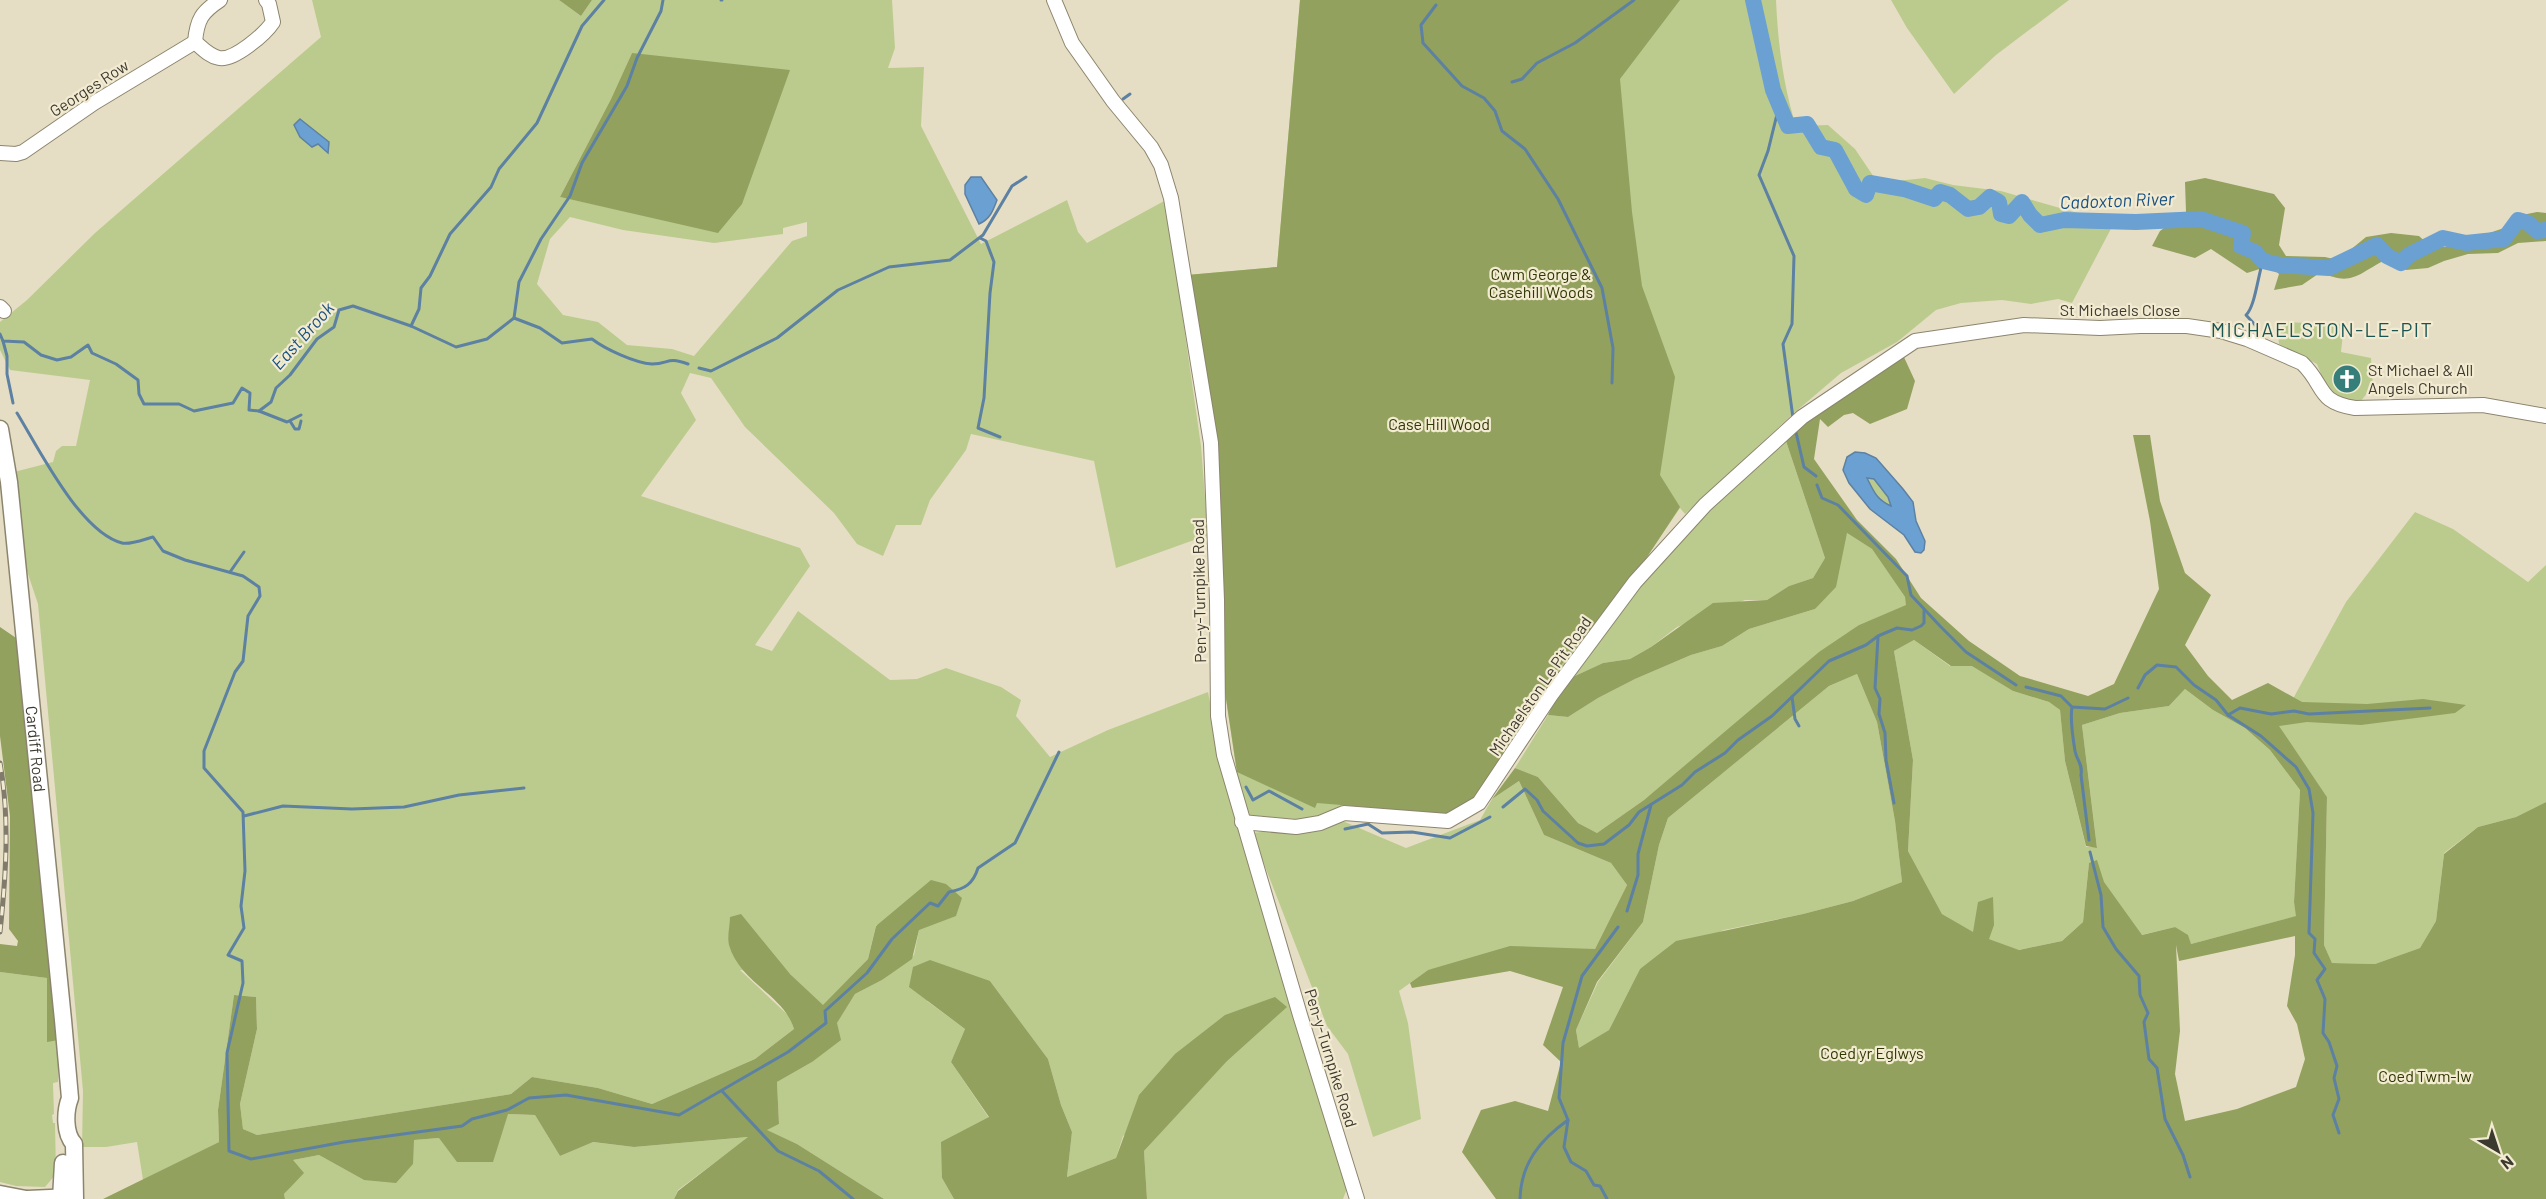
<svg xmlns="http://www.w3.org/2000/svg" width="2546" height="1199" viewBox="0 0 2546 1199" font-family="Barlow,sans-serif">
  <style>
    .green { fill: #bbcb8e; fill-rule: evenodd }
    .forest { fill: #92a15d; fill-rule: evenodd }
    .water { fill: #6ba0d3; stroke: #5d81a2; stroke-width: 1.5; fill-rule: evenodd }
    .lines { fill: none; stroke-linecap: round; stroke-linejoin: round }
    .stream { stroke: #5d81a2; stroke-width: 3 }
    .river { stroke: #6ba0d3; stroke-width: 16 }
    .minor-casing { stroke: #8c856e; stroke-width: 16 }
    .major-casing { stroke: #8c856e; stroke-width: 19 }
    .minor { stroke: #fff; stroke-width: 14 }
    .major { stroke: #fff; stroke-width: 16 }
    .rail-casing { stroke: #807b6b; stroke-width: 5 }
    .rail { stroke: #f3ebd1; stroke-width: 3; stroke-dasharray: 9; stroke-linecap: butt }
    .labels { text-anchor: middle; stroke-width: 4.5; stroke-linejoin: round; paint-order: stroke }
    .street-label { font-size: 16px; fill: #3c392f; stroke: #f3ebd1 }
    .park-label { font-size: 16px; fill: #2f3802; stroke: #f3ebd1 }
    .poi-label { font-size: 16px; fill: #3c392f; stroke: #f3ebd1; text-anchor: start }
    .water-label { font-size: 18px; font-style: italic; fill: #185182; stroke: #f3ebd1 }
    .quarter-label { font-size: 20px; letter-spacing: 1.5px; fill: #1a5552; stroke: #f3ebd1 }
  </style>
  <rect width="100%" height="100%" fill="#e6dec4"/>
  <g class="green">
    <path d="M312,0H559L581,16L592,0H892L895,48L888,68L924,67L921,126L981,244L1067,200L1078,232L1087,243L1166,200L1201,446L1208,535L1116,568L1094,461L971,434L966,450L930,500L921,525H896L883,556L857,544L834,513L745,427L711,378L690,373L681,393L696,420L641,496L800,548L810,566L755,645L772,651L798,611L890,680L917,679L946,668L1001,687L1021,700L1016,716L1050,757L1108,730L1208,692L1222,766L1348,1186L1343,1199H1147L1144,1151L1226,1061L1286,1007L1123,1136L1116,1158L1067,1177L1072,1132L1061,1105L1048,1059L990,981L927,1001L965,1029L951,1062L989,1118L942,1178L954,1199H884L797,1144L766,1130L779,1124L777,1082L812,1062L855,994L882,980L914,955L919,930L876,925L868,959L823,1006L790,974L740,970L790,1017L794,1029L755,1059L652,1104L598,1088L532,1077L511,1094L257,1135L243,1129L240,1104L257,1029L256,997L234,995L218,1110L219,1142L143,1180L137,1142L106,1147H82L83,1091L38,604L27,571L14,472L53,462L56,451L62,446H76L90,380L10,370L0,350V322L27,300L95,233L321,37ZM632,53L615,209L560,197L611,99ZM570,217L623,230L714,243L783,234V228L807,222V236L792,241L694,356L672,349L627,345L598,322L563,315L537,284L550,239Z"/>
    <path d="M1300,0H1776C1778,43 1783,85 1796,126L1828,125L1855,149L1878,183L1925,178L1953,185L2001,191L2081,214L2115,221L2072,303L2058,299L2031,304L2002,300L1961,303L1936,310L1897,342L1841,373L1794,413L1685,514L1680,508L1481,799L1403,816L1321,821L1251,816L1241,801L1225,692L1223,584L1187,275L1277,267Z"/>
    <path d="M1891,0H2069L1996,55L1954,94L1907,28Z"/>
    <path d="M2277,322L2344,324L2341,352L2371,358L2373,386L2360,402C2329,398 2328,392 2317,364L2279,344Z"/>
    <path d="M1785,438L1825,558L1813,578L1789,586L1767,600H1745L1677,627L1651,647L1630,659L1603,663L1564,681L1648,578L1714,506Z"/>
    <path d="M1866,477L1874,479L1888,497L1892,507C1877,499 1874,492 1866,477Z"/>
    <path d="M2415,512L2453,529L2528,582L2546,565V802L2516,817L2478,827L2444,853L2436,921L2420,948L2375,964L2332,963L2324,945L2327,797L2278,726L2346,602Z"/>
    <path d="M1847,533L1872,549L1905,597L1907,605L1859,625L1644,800L1597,833L1578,823L1538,777L1515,768L1548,715L1568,717L1598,698L1635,679L1691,655L1722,646L1749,629L1815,609Z"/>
    <path d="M1914,640L1950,666L1972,665L2013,691L2049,702L2060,710L2065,761L2086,847H2097L2082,725L2120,713L2169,706L2185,689L2213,710L2245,728L2270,750L2300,790L2294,902L2297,916L2191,944L2175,927L2141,935L2089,863L2083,922L2062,941L2018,950L1973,933L1942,914L1908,851L1913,760L1894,651Z"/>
    <path d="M1857,674L1877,722L1895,821L1902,882L1853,901L1803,914L1724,930L1640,969L1609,1030L1579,1049L1576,1030L1598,982L1643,922L1659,845L1668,818L1829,686Z"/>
    <path d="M1519,781L1544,835L1611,863L1627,885L1595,949H1582L1428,970L1399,991L1408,1023L1421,1119L1373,1137L1348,1054L1327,1026L1252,833L1345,822L1406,848L1480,820L1492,799Z"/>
    <path d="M0,972L47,978V1041L59,1040L58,1082L53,1083L54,1114L52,1115L53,1123H55L56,1174L45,1187L16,1186L0,1182Z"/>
    <path d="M508,1114L535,1115L560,1156L592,1142L634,1147L749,1137L678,1190L674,1199H285L284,1194L291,1186L293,1160L319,1155L364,1180L414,1140L439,1138Z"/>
  </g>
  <g class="forest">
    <path d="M559,0H592L581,16Z"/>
    <path d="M1300,0H1680L1620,79L1632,212L1642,286L1675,377L1660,475L1680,507L1630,583L1557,670L1534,703L1476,799L1449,814L1317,803L1315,808L1237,772L1225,692L1223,584L1187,275L1277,267Z"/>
    <path d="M632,53L790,70L742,204L718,233L560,197L611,99Z"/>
    <path d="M2205,178L2274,194L2285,208L2279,245L2286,256L2325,257L2338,260L2366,237L2391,233L2419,236L2430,246L2446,247L2461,237L2489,233L2504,228L2512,217L2537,212L2546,213V241L2518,243L2498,253L2468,254L2444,261L2428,268L2406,270L2385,260C2358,274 2351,287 2321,272L2302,285L2274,290L2279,274L2269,266L2247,273L2211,249L2195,258L2152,246L2160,231L2186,212L2185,182Z"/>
    <path d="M1903,355L1915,381L1907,409L1870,424L1853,413L1844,415L1828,427L1820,419L1814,459L1857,520L1896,559L1921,598L1969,641L2020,676L2088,696L2114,684L2159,589L2150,521L2133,435H2150L2160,501L2185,573L2211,595L2185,645L2208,676L2232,700L2268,683L2302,702L2367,704L2423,699L2466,705L2455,713L2361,725L2307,722L2279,726L2327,797L2324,945L2332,963L2375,964L2420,948L2436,921L2444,854L2478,827L2516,817L2546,802V1199H1496L1462,1152L1481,1110L1515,1101L1548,1111L1561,1062L1543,1045L1563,987L1510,971L1412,988L1410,983L1428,970L1510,946L1595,949L1627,885L1611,863L1544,835L1519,781L1492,799L1515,768L1538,777L1578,823L1597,833L1644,800L1819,652L1859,625L1906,605L1905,597L1872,549L1847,533L1836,587L1815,609L1749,629L1722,646L1691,655L1635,679L1598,698L1568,717L1548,715L1564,681L1603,663L1630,659L1651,647L1713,603L1767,600L1789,586L1813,578L1825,558L1785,438L1811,413ZM1914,640L1951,666H1972L2013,691L2049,702L2060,710L2065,761L2086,846L2097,848L2082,725L2120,713L2169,706L2185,689L2213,710L2245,728L2270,750L2300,790L2294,902L2296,916L2191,944L2188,935L2175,927L2142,935L2104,882L2097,860L2089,863L2083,922L2062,941L2019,950L1989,939L1994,925L1993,897L1978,902L1973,932L1942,914L1908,851L1913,760L1894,651ZM1857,674L1877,722L1895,821L1902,882L1853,901L1803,914L1676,941L1640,969L1609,1030L1579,1048L1576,1030L1597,982L1643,922L1659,845L1668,818L1829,686ZM2295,936V955L2287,1006L2297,1024L2305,1059L2296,1087L2237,1109L2185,1121L2175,1074L2180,1031L2176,945L2179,961Z"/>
    <path d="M0,627L22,642L59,1040L47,1042V978L0,972V944L17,946L18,941L9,929L10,816L0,736Z"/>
    <path d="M931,880L946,884L962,898L956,916L919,930L912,959L882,980L855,994L837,1023L841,1040L812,1062L777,1082L779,1124L767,1130L797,1144L884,1199H674L678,1191L748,1137L634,1147L593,1142L560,1156L535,1115L508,1114L493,1162H457L439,1138L414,1140L413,1164L396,1183L364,1180L319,1155L293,1160L304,1173L284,1194L285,1199H103L219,1142L218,1110L234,995L256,997L257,1029L240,1104L243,1129L257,1135L511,1094L532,1077L598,1088L652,1104L755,1059L794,1029C784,995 740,983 729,945C727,937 730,925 730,917L741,914L790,974L823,1005L868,959L876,926Z"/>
    <path d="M930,960L990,981L1048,1059L1061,1105L1072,1132L1067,1177L1116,1158L1139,1095L1175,1054L1225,1015L1275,997L1287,1007L1227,1061L1144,1151L1147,1199H954L942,1178L941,1142L989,1117L951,1062L965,1029L909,987L913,967Z"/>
  </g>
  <g class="water">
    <path d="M300,119L329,142L328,153L318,144L312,147L300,137L294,125Z"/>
    <path d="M971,177H981L997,200C993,211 990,219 979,224L965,194V185Z"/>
    <path d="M1855,452L1865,453L1876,458L1903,489L1913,502L1916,521L1925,541L1924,550L1921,553L1915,552L1904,535L1870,509L1849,483L1843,470L1847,457ZM1867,478L1874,479L1888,497L1891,506C1877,500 1874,492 1867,478Z"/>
  </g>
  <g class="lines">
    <g class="stream">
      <path d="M721,0H722"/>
      <path d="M1436,5L1421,25L1423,43L1462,86L1484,98L1495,111L1502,131L1525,149L1558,199L1602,288L1613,348L1612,383"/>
      <path d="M1512,82L1522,79L1537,63L1575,43L1634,0"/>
      <path d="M1123,99L1130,94"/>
      <path d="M1779,106L1768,151L1759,175L1794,256L1792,324L1783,344L1793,418"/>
      <path d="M980,238L986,241L994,262L990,293L984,398L978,428L1000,437"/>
      <path d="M514,318L519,282L541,239L570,196L582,163L627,86L637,58L661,11L663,0"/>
      <path d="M411,326L419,309L421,288L430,276L450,234L491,187L499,169L537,123L582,26L604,0"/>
      <path d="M2257,327L2246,315C2255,307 2258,275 2263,261"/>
      <path d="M0,334L3,341L24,342L41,355L57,360L71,357L88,345L92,353L116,364L138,380L139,394L144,404H179L194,411L233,403L242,388L250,393L249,410L259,411L271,402L276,388L290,375L317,339L334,327L339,310L353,306L411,326L456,347L487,339L514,318L540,328L562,343L592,339C605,349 635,363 652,364C670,364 666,356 688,364"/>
      <path d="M3,341L7,356V374L13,403"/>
      <path d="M699,368L711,371L777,338L838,290L889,267L950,260L983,235L1012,186L1026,177"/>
      <path d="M259,411L287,422L301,415"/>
      <path d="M17,413C39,449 80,532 122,543C130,545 145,539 153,537L163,551L185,560L243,576L259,587L260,596L248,616L243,661L235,672L204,751V768L243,812L245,871L241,906L244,928L228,955L242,961L243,983L227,1053L229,1151L251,1159L344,1142L462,1126L472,1119L507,1110L529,1098L566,1095L679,1115L788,1052L826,1023L825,1011L867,973L892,939L930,903L938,906L949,892C965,889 973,884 978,868L1015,843L1059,752"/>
      <path d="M290,421L295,429H299L301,421"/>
      <path d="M1795,428L1804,467L1816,476"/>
      <path d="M1817,485L1822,498L1838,505L1907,576L1911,595L1940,626L1966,652L2016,685"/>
      <path d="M230,572L244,552"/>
      <path d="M1878,637L1875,688L1880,699L1879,714L1885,733L1886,760L1894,803"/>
      <path d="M2026,687L2061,696L2072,707L2105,709L2128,698"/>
      <path d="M2138,688L2145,675L2157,665L2176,667L2194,685L2216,700L2228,715L2261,736L2296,767L2309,789L2313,813L2309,933L2315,939L2314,953L2325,969L2317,980L2325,999L2323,1033L2329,1042L2337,1066L2334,1078L2339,1099L2333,1115L2339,1133"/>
      <path d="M1792,697L1795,719L1799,726"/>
      <path d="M2072,707C2070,719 2073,739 2075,751C2077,761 2083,764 2081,775L2089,840"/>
      <path d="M2228,715L2240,708L2271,714L2294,711L2309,714L2430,708"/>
      <path d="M1246,787L1253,800L1269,791L1302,809"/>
      <path d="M1503,807L1525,789L1537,800L1543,811L1578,843L1587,846L1604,844L1629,825L1639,812L1682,785L1695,772L1725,753L1738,740L1772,716L1829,661L1866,645L1878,636L1897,628L1912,630L1921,626L1924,623V611"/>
      <path d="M244,816L283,806L352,809L404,807L459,795L524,788"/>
      <path d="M1345,829L1368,824L1382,833L1412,832L1450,838L1490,817"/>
      <path d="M2090,852L2101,895L2103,927L2116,949L2139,976L2140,995L2148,1013L2144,1022L2149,1059L2157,1068L2165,1119L2183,1155L2190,1177"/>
      <path d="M1627,911L1638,875V854L1651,805"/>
      <path d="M722,1091L778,1151L819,1171L853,1199"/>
      <path d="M1520,1199C1521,1163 1540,1140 1568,1120"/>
      <path d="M1607,1199L1600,1186L1594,1185L1586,1171L1571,1162L1564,1147L1568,1120L1559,1098L1563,1043L1582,976L1618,927"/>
    </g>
    <path class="river" d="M1753,0L1773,90L1788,126L1807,124L1821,147L1835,150L1856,189L1866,195L1870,183L1904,189L1934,199L1940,192L1950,195L1968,209L1979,207L1990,197L1999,202L2001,214L2009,216L2022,202L2030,215L2040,225L2064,220L2136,222L2201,219L2243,233L2241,246L2255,252L2263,261L2280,265L2329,268L2377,245L2387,256L2401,263L2409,255L2443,238L2466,243L2504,239L2518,220L2528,223L2537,231L2546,230"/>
    <g class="minor-casing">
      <g id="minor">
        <path d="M1054,0L1072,43L1113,101L1151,147L1161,165L1171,198L1211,443L1217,600L1218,716L1224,755L1300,1015L1357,1199"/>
        <path d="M195,42C202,48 209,56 219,58C234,61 265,34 273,22L269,4L266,0"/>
        <path d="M195,42C197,19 202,12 220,0"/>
        <path d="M0,153L16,154L23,152L94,103L195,42"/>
        <path d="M0,307L4,311"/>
        <path d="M1242,822L1296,827L1320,823L1344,813L1448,821L1479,803L1551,695L1635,582L1705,505L1802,417L1915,341L2024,325L2100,328L2140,326H2187L2221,331L2247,339L2302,363C2326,386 2316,402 2355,408L2483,405L2546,416"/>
      </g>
    </g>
    <g class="major-casing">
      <g id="major">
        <path id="s1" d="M0,429L9,482L63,1020L70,1098C65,1111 64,1133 74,1144L75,1199"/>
        <path d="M0,1194L26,1199"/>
        <path d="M28,1199L72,1197"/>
        <path d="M61,1199L63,1163"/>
      </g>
    </g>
    <use href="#minor" class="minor"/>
    <use href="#major" class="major"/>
    <g class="rail-casing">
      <path id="rail" d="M0,763C10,819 6,875 0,932"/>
    </g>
    <use href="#rail" class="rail"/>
  </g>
  <defs>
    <g id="church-disc" transform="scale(1.5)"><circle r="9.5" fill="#367e7a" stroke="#f3ebd1"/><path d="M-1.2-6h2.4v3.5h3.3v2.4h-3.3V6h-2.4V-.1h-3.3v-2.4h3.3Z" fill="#fff"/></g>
  </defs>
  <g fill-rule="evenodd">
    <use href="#church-disc" x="2347" y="379"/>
  </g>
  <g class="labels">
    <g class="street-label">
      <text transform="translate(89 88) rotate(-33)" y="6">Georges Row</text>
      <text x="2120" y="316">St Michaels Close</text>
      <text transform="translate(1199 591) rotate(-91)" y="6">Pen-y-Turnpike Road</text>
      <text transform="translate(1540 686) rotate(-55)" y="6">Michaelston Le Pit Road</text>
      <text dy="6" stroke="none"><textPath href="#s1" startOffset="322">Cardiff Road</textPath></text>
      <text transform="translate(1331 1058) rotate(73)" y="6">Pen-y-Turnpike Road</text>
    </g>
    <g class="park-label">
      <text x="1541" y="280">Cwm George &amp;<tspan x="1541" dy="18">Casehill Woods</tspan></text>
      <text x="1439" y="430">Case Hill Wood</text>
      <text x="1872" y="1059">Coed yr Eglwys</text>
      <text x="2425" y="1082">Coed Twm-lw</text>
    </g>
    <g class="poi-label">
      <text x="2368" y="376">St Michael &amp; All<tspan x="2368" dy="18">Angels Church</tspan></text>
    </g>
    <g class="water-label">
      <text transform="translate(2117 201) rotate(-2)" y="6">Cadoxton River</text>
      <text transform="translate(303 336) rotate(-48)" y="6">East Brook</text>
    </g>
    <g class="quarter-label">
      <text x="2322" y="337">MICHAELSTON-LE-PIT</text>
    </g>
  </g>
  <g transform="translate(2498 1151) rotate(141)" stroke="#f3ebd1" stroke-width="4.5" paint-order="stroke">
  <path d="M0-4.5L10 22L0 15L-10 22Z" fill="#3c392f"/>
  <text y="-9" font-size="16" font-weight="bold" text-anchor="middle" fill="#3c392f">N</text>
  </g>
</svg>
